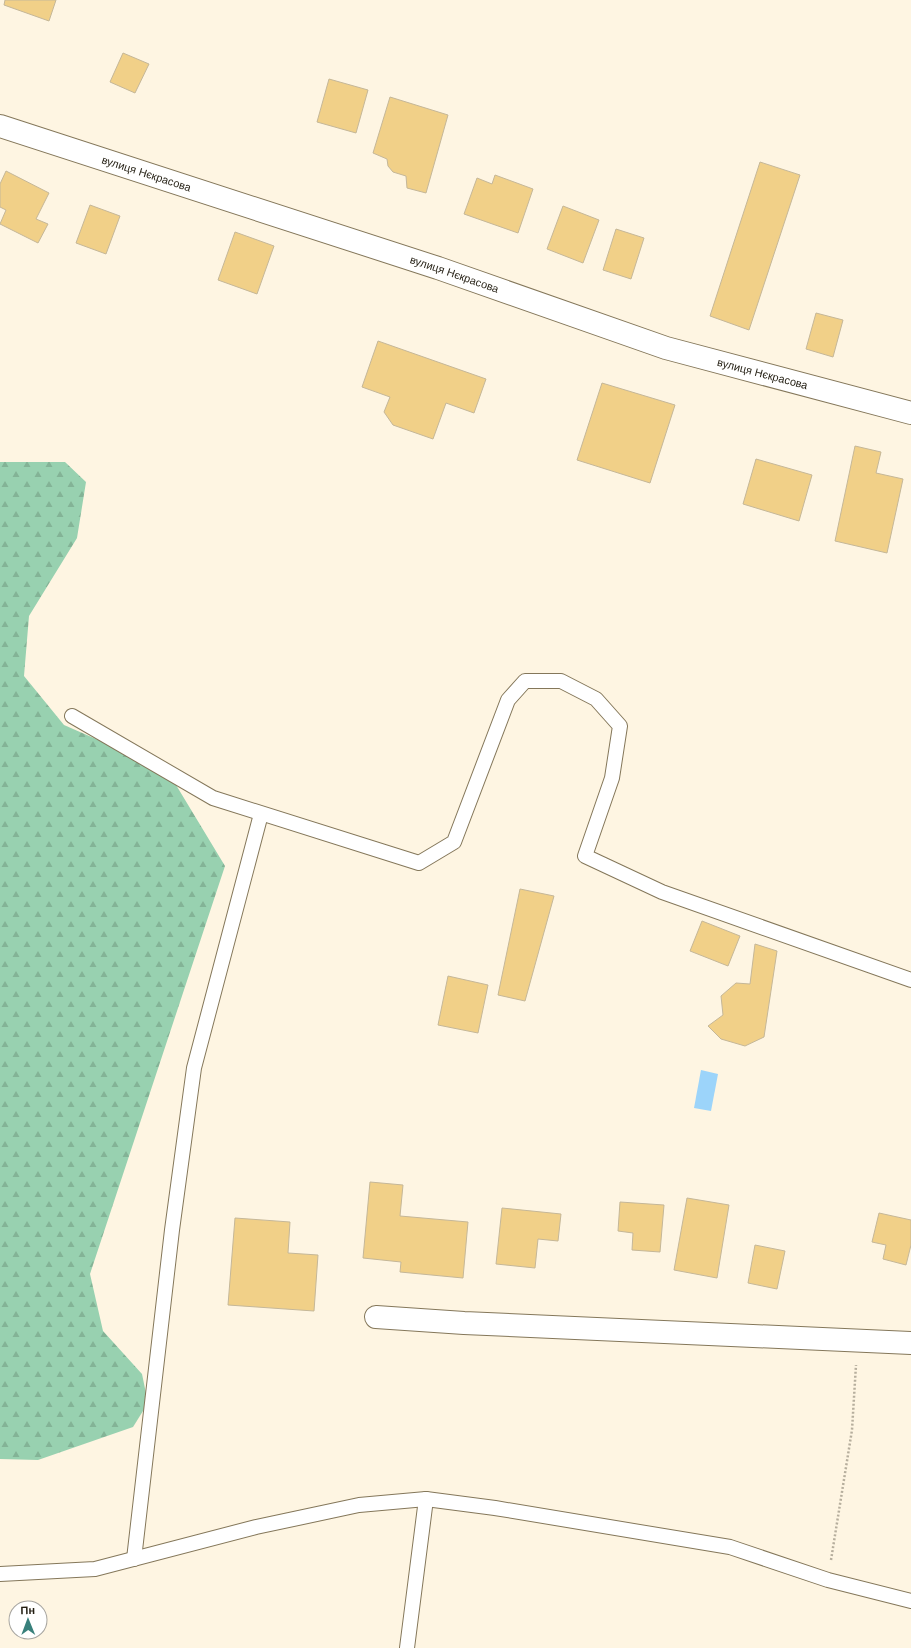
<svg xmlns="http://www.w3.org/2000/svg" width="911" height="1648" viewBox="0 0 911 1648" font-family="Arial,sans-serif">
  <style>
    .forest { fill: url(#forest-firs) }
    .water { fill: #9cd4fa }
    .building { fill: #f1d088; stroke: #c5b798 }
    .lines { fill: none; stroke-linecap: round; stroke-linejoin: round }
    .service-casing { stroke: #84775a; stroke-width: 16 }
    .minor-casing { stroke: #84775a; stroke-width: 24 }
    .path { stroke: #b6ae9d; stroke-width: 2.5; stroke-dasharray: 2 2; stroke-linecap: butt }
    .service { stroke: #fff; stroke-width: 14 }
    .minor { stroke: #fff; stroke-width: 22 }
    .labels { text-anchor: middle; stroke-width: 4; stroke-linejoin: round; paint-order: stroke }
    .street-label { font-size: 11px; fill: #231e12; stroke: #fff }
  </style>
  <defs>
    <pattern id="forest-firs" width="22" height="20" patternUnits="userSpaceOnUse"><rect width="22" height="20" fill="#98d1b0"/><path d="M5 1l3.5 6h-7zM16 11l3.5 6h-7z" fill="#83b396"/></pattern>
  </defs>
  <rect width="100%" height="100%" fill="#fef5e2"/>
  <path class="forest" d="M0,462H65L86,482L77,538L29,616L24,676L64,725L167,770L225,866L90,1274L103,1331L142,1374L148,1403L133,1427L38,1460L0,1459Z"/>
  <path class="water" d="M701,1070L718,1074L711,1111L694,1108Z"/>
  <g class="building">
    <path d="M5,0H56L49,21L4,5Z"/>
    <path d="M123,53L149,64L135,93L110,82Z"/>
    <path d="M329,79L368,90L356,133L317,122Z"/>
    <path d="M390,97L448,115L426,193L407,188L406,176L393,172L388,166L387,159L373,153Z"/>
    <path d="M760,162L800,175L749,330L710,316Z"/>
    <path d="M6,171L49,193L36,219L48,224L38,243L0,224L6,210L0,207V184Z"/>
    <path d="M495,175L533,189L518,233L464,214L477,178L492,184Z"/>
    <path d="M90,205L120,216L106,254L76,243Z"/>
    <path d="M563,206L599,220L583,263L547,249Z"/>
    <path d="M616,229L644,238L631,279L603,270Z"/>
    <path d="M235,232L274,246L257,294L218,280Z"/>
    <path d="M816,313L843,320L833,357L806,349Z"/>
    <path d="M378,341L486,379L474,413L446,403L433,439L393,425L384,412L390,397L362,387Z"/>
    <path d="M602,383L675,405L650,483L577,460Z"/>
    <path d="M855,446L881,452L876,473L903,479L887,553L835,541Z"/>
    <path d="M756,459L812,475L799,521L743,504Z"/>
    <path d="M520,889L554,896L525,1001L498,995Z"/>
    <path d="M702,921L740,936L728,966L690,951Z"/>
    <path d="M755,944L777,951L764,1037L745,1046L721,1039L708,1026L723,1015L721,996L736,983L750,984Z"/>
    <path d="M448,976L488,985L478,1033L438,1025Z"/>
    <path d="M370,1182L403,1185L400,1216L468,1222L463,1278L400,1272L401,1262L363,1258Z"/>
    <path d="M687,1198L729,1205L717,1278L674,1270Z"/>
    <path d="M620,1202L664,1205L660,1252L632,1250L633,1233L618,1231Z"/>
    <path d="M502,1208L561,1214L558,1241L538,1239L535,1268L496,1264Z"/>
    <path d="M879,1213L911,1220V1245L906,1265L883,1259L886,1245L872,1242Z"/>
    <path d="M235,1218L290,1222L288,1253L318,1255L314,1311L228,1305Z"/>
    <path d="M755,1245L785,1251L777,1289L748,1283Z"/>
  </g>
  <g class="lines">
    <g class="service-casing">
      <g id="service">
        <path d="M72,716L213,798L419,863L454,842L508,700L525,681H561L596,699L620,726L612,778L585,856L662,892L911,980"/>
        <path d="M134,1559L172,1230L194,1068L261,814"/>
        <path d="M0,1574L95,1569L256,1527L359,1505L426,1499L495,1508L730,1547L828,1580L911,1601"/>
        <path d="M407,1648L426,1499"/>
      </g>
    </g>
    <g class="minor-casing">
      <g id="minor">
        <path id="s1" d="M0,126L438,268L666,348L911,413"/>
        <path d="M376,1317L464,1323L911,1343"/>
      </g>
    </g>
    <path class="path" d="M831,1560L852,1430L856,1365"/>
    <use href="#service" class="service"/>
    <use href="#minor" class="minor"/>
  </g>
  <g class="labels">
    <g class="street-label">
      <text dy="4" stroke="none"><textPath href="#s1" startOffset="154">вулиця Нєкрасова</textPath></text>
      <text dy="4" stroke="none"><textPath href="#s1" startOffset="478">вулиця Нєкрасова</textPath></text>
      <text dy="4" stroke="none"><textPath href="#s1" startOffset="802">вулиця Нєкрасова</textPath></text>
    </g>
  </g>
  <g transform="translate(28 1620) rotate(359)"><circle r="19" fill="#ffffff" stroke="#a7a5a0"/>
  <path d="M0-3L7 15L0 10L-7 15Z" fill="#38807b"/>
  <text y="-6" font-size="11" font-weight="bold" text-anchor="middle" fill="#231e12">Пн</text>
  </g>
</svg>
